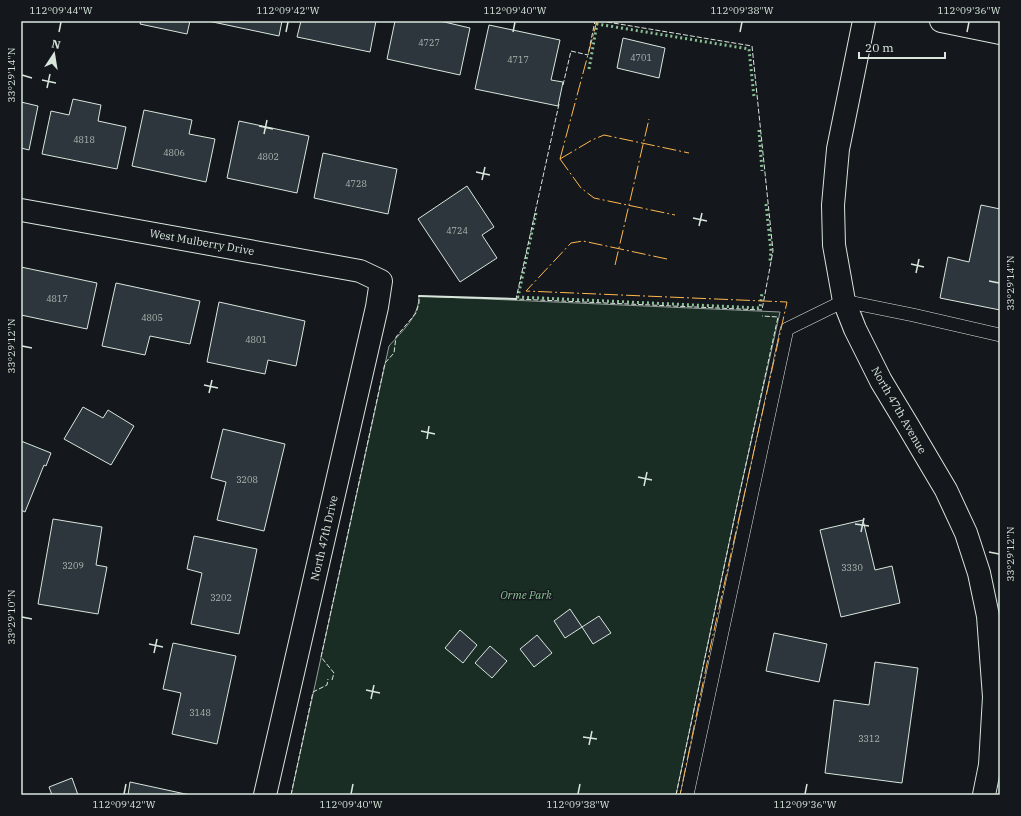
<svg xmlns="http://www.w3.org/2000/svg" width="1021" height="816" viewBox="0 0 1021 816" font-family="'IBM Plex Serif',serif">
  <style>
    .green { fill: #1a2d24; stroke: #939e99 }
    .building { fill: #2c363c; stroke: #d8e6dc }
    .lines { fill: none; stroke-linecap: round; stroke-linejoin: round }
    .lane-casing { stroke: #d8e6dc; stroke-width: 14 }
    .street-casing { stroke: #d8e6dc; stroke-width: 24 }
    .secondary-casing { stroke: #d8e6dc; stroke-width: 24 }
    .lane { stroke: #14181c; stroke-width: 13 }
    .street { stroke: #14181c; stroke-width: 22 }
    .secondary { stroke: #14181c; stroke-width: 22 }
    .hedge { stroke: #8ac095; stroke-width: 3; stroke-dasharray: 2 3; stroke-linecap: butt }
    .fence { stroke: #d8e6dc; stroke-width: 1; stroke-dasharray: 5 2; stroke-linecap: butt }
    .wall { stroke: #d8e6dc; stroke-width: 2 }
    .power { stroke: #ffb74d; stroke-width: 1; stroke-dasharray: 14 3 2 3; stroke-linecap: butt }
    .ticks { fill: none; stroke: #d8e6dc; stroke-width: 1.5 }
    .labels { text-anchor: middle; stroke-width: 3; stroke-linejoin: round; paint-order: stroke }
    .number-label { font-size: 9px; fill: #adbab4 }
    .street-label { font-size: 11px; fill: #d8e6dc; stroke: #14181c }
    .park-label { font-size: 11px; font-style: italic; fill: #8ac095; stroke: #14181c }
    .neatline { fill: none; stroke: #d8e6dc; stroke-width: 1.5 }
    .ticks-label { font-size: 10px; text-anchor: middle; fill: #d8e6dc }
  </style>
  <rect width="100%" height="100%" fill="#14181c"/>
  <path class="green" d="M419,296L780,312L739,496L676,795H291L389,346C402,331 419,317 419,296Z"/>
  <g class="building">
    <path d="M141,21H190L187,34L140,24Z"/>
    <path d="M208,21H282L279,36Z"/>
    <path d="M301,21H376L370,52L297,37Z"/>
    <path d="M395,21H440L470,28L460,75L387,59Z"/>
    <path d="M489,25L560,40L551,80L563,82L558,106L475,89Z"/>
    <path d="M623,38L665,48L659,78L617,68Z"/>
    <path d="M73,99L101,105L98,121L126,127L117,169L42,154L51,111L69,115Z"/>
    <path d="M21,102L38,106L29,150L21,148Z"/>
    <path d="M144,110L192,120L189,134L215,139L206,182L132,166Z"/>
    <path d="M239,121L309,136L297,193L227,178Z"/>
    <path d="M323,153L397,169L388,214L314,198Z"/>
    <path d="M467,186L494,227L482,235L497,258L460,282L418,219Z"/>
    <path d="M981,205L1000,209V310L940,298L948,257L969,262Z"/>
    <path d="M21,267L97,283L87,329L21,315Z"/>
    <path d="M116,283L200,301L190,344L150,336L145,355L102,346Z"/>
    <path d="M219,302L305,321L296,366L268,360L265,374L207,362Z"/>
    <path d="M83,407L103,418L108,410L134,426L111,465L64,439Z"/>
    <path d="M223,429L285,444L264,531L217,520L226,482L211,478Z"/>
    <path d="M21,441L51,453L46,466L44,465L25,512L21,510Z"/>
    <path d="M53,519L102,527L96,565L107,567L98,614L38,604Z"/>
    <path d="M863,520L875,570L892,566L900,603L841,617L820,530Z"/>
    <path d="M194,536L257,549L239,634L191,624L202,573L187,569Z"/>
    <path d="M570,609L582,627L565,638L554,621Z"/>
    <path d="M599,616L611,633L593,644L582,627Z"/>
    <path d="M460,630L477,645L463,663L445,648Z"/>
    <path d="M774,633L827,644L819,682L766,671Z"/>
    <path d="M537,635L552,653L534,667L520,649Z"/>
    <path d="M173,643L236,656L217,744L172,734L181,693L163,689Z"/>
    <path d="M490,646L507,661L492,678L475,663Z"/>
    <path d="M875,662L918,668L902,783L825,773L834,700L869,705Z"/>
    <path d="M72,778L78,795H52L49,787Z"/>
    <path d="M130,782L190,795H128Z"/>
  </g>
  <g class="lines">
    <g class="lane-casing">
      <path id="lane" d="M687,795L787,329L844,301L913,315L1000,335"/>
    </g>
    <g class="street-casing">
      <path id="street" d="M21,210L360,271L381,281L377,307L265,795"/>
    </g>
    <g class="secondary-casing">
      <g id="secondary">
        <path d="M864,21L838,149L833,205L834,245L844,301L855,329L881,381L907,424L946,490L966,533L979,573L988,616L994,697L990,765L984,795"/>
        <path d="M941,21L1000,33"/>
      </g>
    </g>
    <use href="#lane" class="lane"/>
    <use href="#street" class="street"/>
    <use href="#secondary" class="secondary"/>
    <g class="hedge">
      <path d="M589,69L597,24L749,49L754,97"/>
      <path d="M759,130L762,171"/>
      <path d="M766,204L771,251L770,261"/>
      <path d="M536,213L518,297L760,308L762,293"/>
    </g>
    <g class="fence">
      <path d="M563,85L571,51L588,55L595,21"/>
      <path d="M559,104L516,299L762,310L773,251L752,46L601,21"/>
      <path d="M332,680L334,673L321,657L385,363L394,353L396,337L416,313L419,303V296"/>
      <path d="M291,795L313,692L327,685L328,679"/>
      <path d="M676,795L739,496L778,317L762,316"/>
    </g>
    <path class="wall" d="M419,296L516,299"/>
    <g class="power">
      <path d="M560,159L597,21"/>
      <path d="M560,159L592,140L604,135L689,153"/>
      <path d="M560,159L581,188L594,198L675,215"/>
      <path d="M667,259L583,241L571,243L526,291L787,302L711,644L680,795"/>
      <path d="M615,265L649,119"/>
    </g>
  </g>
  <path class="ticks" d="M59,32L61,22M286,32L288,22M513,32L515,22M740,32L742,22M967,32L969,22M22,75L32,78M42,80L56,83M47,88L50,74M259,126L273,129M264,134L267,120M476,172L490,175M482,180L485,167M693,218L707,221M699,226L702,213M911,264L924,267M916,273L919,259M989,281L999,283M22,346L32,348M204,385L218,388M209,393L212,380M421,431L435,434M427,439L429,426M638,477L652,480M644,486L647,472M855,524L869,526M861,532L864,518M989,552L999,554M22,617L32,619M149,644L163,647M154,653L157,639M366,690L380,693M371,699L374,685M583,737L597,739M589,745L592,731M124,794L126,784M351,794L353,784M578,794L580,784M805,794L807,784"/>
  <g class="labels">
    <g class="number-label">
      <text x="429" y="46">4727</text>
      <text x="641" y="61">4701</text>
      <text x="518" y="63">4717</text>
      <text x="84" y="143">4818</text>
      <text x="174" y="156">4806</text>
      <text x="268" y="160">4802</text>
      <text x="356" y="187">4728</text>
      <text x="457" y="234">4724</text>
      <text x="57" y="302">4817</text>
      <text x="152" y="321">4805</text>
      <text x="256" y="343">4801</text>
      <text x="247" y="483">3208</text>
      <text x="73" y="569">3209</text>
      <text x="852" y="571">3330</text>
      <text x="221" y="601">3202</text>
      <text x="200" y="716">3148</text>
      <text x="869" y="742">3312</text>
    </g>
    <g class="street-label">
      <text transform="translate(202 242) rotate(10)" y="4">West Mulberry Drive</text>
      <text transform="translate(899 410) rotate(60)" y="4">North 47th Avenue</text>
      <text transform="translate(324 538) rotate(-77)" y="4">North 47th Drive</text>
    </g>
    <g class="park-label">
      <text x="526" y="599">Orme Park</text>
    </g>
  </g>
  <rect width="1021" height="816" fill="none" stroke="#14181c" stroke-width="44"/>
  <g transform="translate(54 54) rotate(12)" stroke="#14181c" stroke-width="3" paint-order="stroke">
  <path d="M0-3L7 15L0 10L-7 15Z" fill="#d8e6dc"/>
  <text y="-6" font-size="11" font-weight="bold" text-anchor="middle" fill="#d8e6dc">N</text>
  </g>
  <path d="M859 52v6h86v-6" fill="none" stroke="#d8e6dc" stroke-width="2"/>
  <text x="865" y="52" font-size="12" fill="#d8e6dc" stroke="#14181c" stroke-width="3" paint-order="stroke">20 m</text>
  <rect x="22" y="22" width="977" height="772" class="neatline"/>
  <g class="ticks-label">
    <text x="61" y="14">112°09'44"W</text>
    <text x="288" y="14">112°09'42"W</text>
    <text x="515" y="14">112°09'40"W</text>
    <text x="742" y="14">112°09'38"W</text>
    <text x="969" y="14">112°09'36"W</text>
    <text transform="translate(11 75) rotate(-90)" y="4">33°29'14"N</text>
    <text transform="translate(1010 283) rotate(-90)" y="4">33°29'14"N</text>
    <text transform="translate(11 346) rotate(-90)" y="4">33°29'12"N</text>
    <text transform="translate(1010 554) rotate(-90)" y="4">33°29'12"N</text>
    <text transform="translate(11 617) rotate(-90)" y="4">33°29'10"N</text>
    <text x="124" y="808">112°09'42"W</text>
    <text x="351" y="808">112°09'40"W</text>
    <text x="578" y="808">112°09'38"W</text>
    <text x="805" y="808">112°09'36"W</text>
  </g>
</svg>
